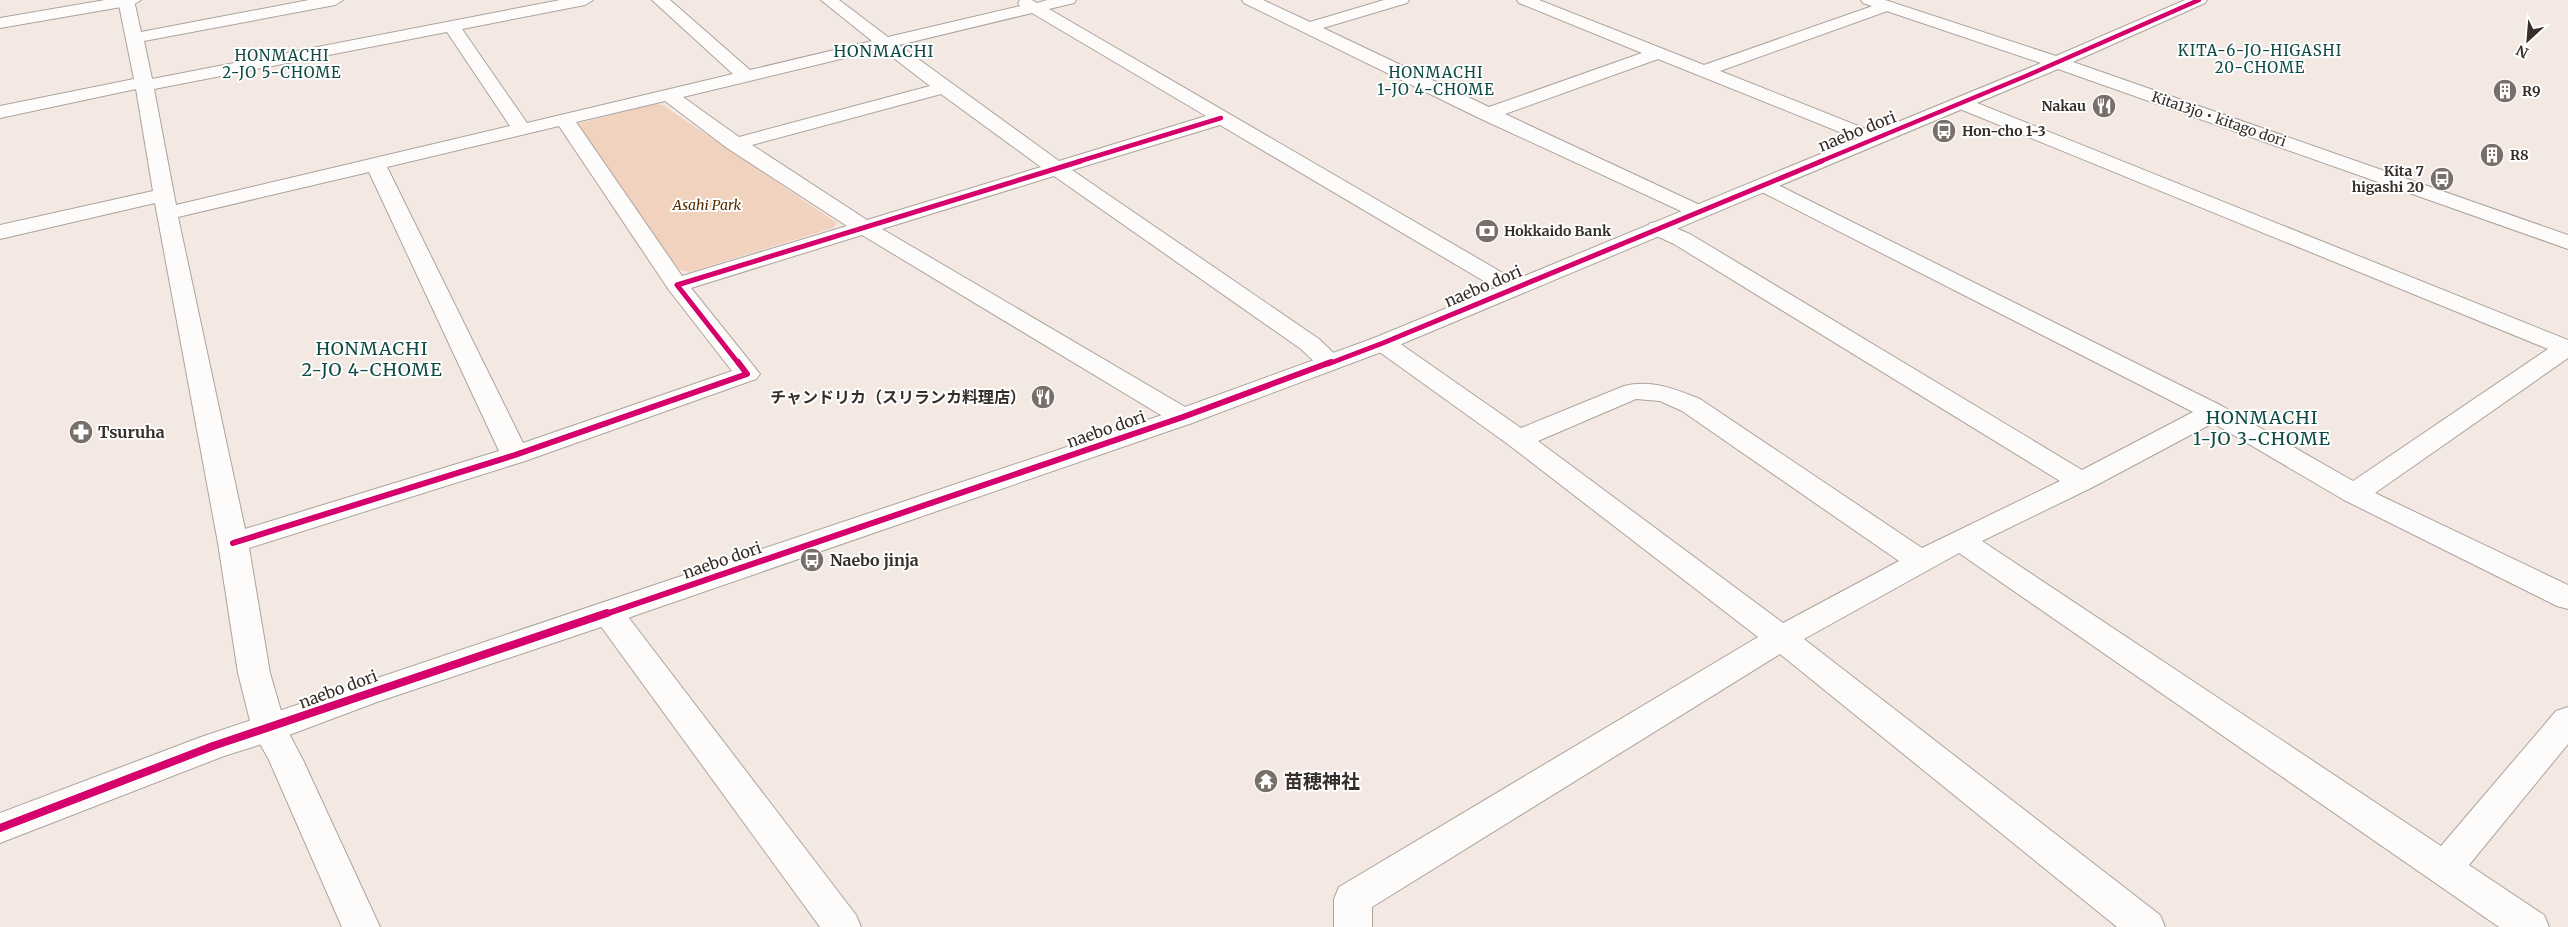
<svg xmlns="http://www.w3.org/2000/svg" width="2568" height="927" viewBox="0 0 2568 927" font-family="Merriweather,'Noto Sans JP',serif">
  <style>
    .green { fill: #f0d2be }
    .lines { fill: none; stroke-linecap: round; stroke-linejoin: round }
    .street-casing { stroke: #aba39e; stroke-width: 2 }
    .secondary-casing { stroke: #aba39e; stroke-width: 2 }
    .street { fill: #fdfcfb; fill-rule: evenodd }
    .secondary { fill: #fdfcfb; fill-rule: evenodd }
    .cycleway-far3-casing { stroke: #fff; stroke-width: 6 }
    .cycleway-far2-casing { stroke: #fff; stroke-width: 8 }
    .cycleway-far1-casing { stroke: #fff; stroke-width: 9 }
    .cycleway-casing { stroke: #fff; stroke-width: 11 }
    .cycleway-far3 { stroke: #d6006c; stroke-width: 4.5 }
    .cycleway-far2 { stroke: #d6006c; stroke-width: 5 }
    .cycleway-far1 { stroke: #d6006c; stroke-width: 6 }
    .cycleway { stroke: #d6006c; stroke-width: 8 }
    .labels { text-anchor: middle; stroke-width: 4; stroke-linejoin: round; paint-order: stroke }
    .far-poi-label { font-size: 14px; font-weight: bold; fill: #362e29; stroke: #fff; text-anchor: start }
    .far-street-label { font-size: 14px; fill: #362e29; stroke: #fff }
    .far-park-label { font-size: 14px; font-style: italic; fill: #562a00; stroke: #fff }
    .far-neighbourhood-label { font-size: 15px; letter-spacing: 1px; fill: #0e4b44; stroke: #fff }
    .far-quarter-label { font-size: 16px; letter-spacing: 1px; fill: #0e4b44; stroke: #fff }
    .street-label { font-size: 16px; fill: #362e29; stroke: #fff }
    .poi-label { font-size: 16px; font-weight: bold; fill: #362e29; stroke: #fff; text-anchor: start }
    .neighbourhood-label { font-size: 18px; letter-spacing: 1px; fill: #0e4b44; stroke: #fff }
    .near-poi-label { font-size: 19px; font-weight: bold; fill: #362e29; stroke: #fff; text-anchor: start }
  </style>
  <rect width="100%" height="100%" fill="#f4e9e2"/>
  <path class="green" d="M654,104L663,105L837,223L833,228L690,272L679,270L575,124Z"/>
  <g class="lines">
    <g class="street-casing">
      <g id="street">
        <path d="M118,0H134L141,32L309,0H343L335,5L144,41L152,79L560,0H593L585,5L462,29L527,123L733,74L652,0H670L750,70L872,41L821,0H839L888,37L1020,6L1018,3L1020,0H1032L1037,3L1047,0H1076L1074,3L1049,9L1520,283L1524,288L1520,293L1512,295L1504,293L1220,125L1072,170L1319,339L1343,362L1339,367C1321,372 1313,360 1301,349L1054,176L882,229L1192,411L1196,417L1192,423L1183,425L1174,423L862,235L691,288L756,369L760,374L756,379L525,461L249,548L270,673L286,728L303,760L380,927H342L269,760L252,729L238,673L218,543L155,203L0,239V225L153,191L136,89L0,118V106L134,79ZM1032,13L1206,116L1059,161L899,45ZM447,32L510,126L176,205L154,89ZM882,49L930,86L739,137L683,97ZM941,94L1041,167L867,220L752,145ZM665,101L727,148L847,226L682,276L576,122ZM559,126L669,290L732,371L523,443L387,167ZM369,172L499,451L245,529L178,217Z"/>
        <path d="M1242,0H1263L1310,22L1384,0H1409L1407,3L1323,28L1489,107L1642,53L1519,3L1517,0H1539L1704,65L1887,1L1893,3L1895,6L1893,9L1720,71L1881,135L1884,139L1881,143H1867L1658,59L1505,114L1704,207L1707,212L1704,217L1696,218L1479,118L1244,3Z"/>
        <path d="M1962,97L2568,340V358L2375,493L2568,585V609L2557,606L2344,500L2213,423L2091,488L1982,541L2441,846L2556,711L2568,707V744L2469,865L2544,915L2549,927H2499L1959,553L1804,639L2160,915L2165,927H2117L1780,654L1372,907V927H1334V899L1339,887L1758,637L1509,445L1374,348L1371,343L1374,338L1383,336L1392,338L1521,428L1624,386C1650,379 1676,389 1700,399L1922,548L2060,481L1674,244L1650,233L1647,228L1650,223C1664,220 1677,229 1690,234L2082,470L2193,412L1756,189L1753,185L1756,181L1763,179L1770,181L2222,406L2353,481L2548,349L1955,107L1953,103L1955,99ZM1636,399L1660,401L1682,411L1899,561L1783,623L1538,441Z"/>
        <path d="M608,602L619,605L856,915L861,927H820L597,621L592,613L597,605Z"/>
      </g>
    </g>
    <g class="secondary-casing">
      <g id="secondary">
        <path d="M105,0H141L133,5L0,28V18Z"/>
        <path d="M1861,0H1885L2056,56L2185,0H2207L2205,3L2073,62L2568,235V249L2058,69L1392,348L1192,423L619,621L377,702L281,738L224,756L0,843V813L201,737L1174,411L1374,338L2041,63L1863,3Z"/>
      </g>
    </g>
    <use href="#street" class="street"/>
    <use href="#secondary" class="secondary"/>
    <g class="cycleway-far3-casing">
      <g id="cycleway-far3">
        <path d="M1077,162L1221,118"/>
        <path d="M1819,162L2026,76L2199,0"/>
      </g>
    </g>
    <g class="cycleway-far2-casing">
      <g id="cycleway-far2">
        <path d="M739,364L677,285L1081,161"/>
        <path d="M1328,364L1383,343L1822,161"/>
      </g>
    </g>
    <g class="cycleway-far1-casing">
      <g id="cycleway-far1">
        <path d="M233,543L515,455L747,374L738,362"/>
        <path d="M603,615L1183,417L1331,362"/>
      </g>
    </g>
    <g class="cycleway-casing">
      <path id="cycleway" d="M0,828L213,746L607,613"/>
    </g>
    <use href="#cycleway-far3" class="cycleway-far3"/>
    <use href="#cycleway-far2" class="cycleway-far2"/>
    <use href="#cycleway-far1" class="cycleway-far1"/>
    <use href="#cycleway" class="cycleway"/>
  </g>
  <defs>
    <g id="building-disc" transform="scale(1.25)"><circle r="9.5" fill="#786f6a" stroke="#fff"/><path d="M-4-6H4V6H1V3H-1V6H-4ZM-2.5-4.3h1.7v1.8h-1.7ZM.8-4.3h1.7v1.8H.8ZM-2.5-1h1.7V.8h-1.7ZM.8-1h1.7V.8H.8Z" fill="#fff"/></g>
    <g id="restaurant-disc" transform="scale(1.25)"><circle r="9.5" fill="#786f6a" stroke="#fff"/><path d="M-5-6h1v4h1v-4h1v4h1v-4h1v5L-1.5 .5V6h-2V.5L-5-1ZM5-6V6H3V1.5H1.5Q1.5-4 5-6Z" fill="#fff"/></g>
    <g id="bus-disc" transform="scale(1.25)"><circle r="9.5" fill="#786f6a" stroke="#fff"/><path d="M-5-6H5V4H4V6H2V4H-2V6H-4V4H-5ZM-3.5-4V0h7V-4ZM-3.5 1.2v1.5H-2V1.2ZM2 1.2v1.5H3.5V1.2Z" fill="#fff"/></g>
    <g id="bank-disc" transform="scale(1.25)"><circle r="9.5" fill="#786f6a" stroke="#fff"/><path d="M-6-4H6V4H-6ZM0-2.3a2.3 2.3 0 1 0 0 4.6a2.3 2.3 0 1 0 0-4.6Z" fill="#fff"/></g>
    <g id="pharmacy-disc" transform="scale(1.25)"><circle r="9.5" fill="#786f6a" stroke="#fff"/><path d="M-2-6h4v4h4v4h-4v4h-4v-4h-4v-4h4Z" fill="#fff"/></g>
    <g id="temple-disc" transform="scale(1.25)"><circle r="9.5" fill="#786f6a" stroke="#fff"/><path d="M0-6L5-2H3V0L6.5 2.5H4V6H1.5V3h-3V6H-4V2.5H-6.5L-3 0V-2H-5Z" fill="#fff"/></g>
  </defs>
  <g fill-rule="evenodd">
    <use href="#building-disc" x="2505" y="91"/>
    <use href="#restaurant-disc" x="2104" y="106"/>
    <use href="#bus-disc" x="1944" y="131"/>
    <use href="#building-disc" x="2492" y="155"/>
    <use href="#bus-disc" x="2442" y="179"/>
    <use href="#bank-disc" x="1487" y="231"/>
    <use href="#restaurant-disc" x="1043" y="397"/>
    <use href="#pharmacy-disc" x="81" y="432"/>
    <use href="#bus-disc" x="812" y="560"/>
    <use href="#temple-disc" x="1266" y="781"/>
  </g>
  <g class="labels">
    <g class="far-poi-label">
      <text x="2522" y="96">R9</text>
      <text x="2086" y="111" text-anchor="end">Nakau</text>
      <text x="1962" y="136">Hon-cho 1-3</text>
      <text x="2510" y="160">R8</text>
      <text x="2424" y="176" text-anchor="end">Kita 7<tspan x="2424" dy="16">higashi 20</tspan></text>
      <text x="1504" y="236">Hokkaido Bank</text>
    </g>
    <g class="far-street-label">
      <text transform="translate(2219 119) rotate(19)" y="5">Kita13jo・kitago dori</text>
    </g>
    <g class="far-park-label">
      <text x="707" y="210">Asahi Park</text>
    </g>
    <g class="far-neighbourhood-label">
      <text x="2260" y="56">KITA-6-JO-HIGASHI<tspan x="2260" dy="17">20-CHOME</tspan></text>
      <text x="282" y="61">HONMACHI<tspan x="282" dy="17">2-JO 5-CHOME</tspan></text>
      <text x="1436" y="78">HONMACHI<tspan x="1436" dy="17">1-JO 4-CHOME</tspan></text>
    </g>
    <g class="far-quarter-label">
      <text x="884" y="57">HONMACHI</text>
    </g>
    <g class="street-label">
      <text transform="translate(1857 131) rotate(-22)" y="6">naebo dori</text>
      <text transform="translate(1483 286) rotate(-23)" y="6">naebo dori</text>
      <text transform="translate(1106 429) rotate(-19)" y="6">naebo dori</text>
      <text transform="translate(722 560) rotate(-19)" y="6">naebo dori</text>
      <text transform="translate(338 689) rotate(-20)" y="6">naebo dori</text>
    </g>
    <g class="poi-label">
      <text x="1026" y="403" text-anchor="end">チャンドリカ（スリランカ料理店）</text>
      <text x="98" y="438">Tsuruha</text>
      <text x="830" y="566">Naebo jinja</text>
    </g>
    <g class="neighbourhood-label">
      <text x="372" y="355">HONMACHI<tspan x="372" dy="21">2-JO 4-CHOME</tspan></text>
      <text x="2262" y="424">HONMACHI<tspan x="2262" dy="21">1-JO 3-CHOME</tspan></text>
    </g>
    <g class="near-poi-label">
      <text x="1284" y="788">苗穂神社</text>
    </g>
  </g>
  <g transform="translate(2528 40) rotate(206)" stroke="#ffffff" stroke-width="4" paint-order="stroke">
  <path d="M0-4L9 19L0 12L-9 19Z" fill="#362e29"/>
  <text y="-8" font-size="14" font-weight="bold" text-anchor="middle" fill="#362e29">N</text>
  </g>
</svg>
